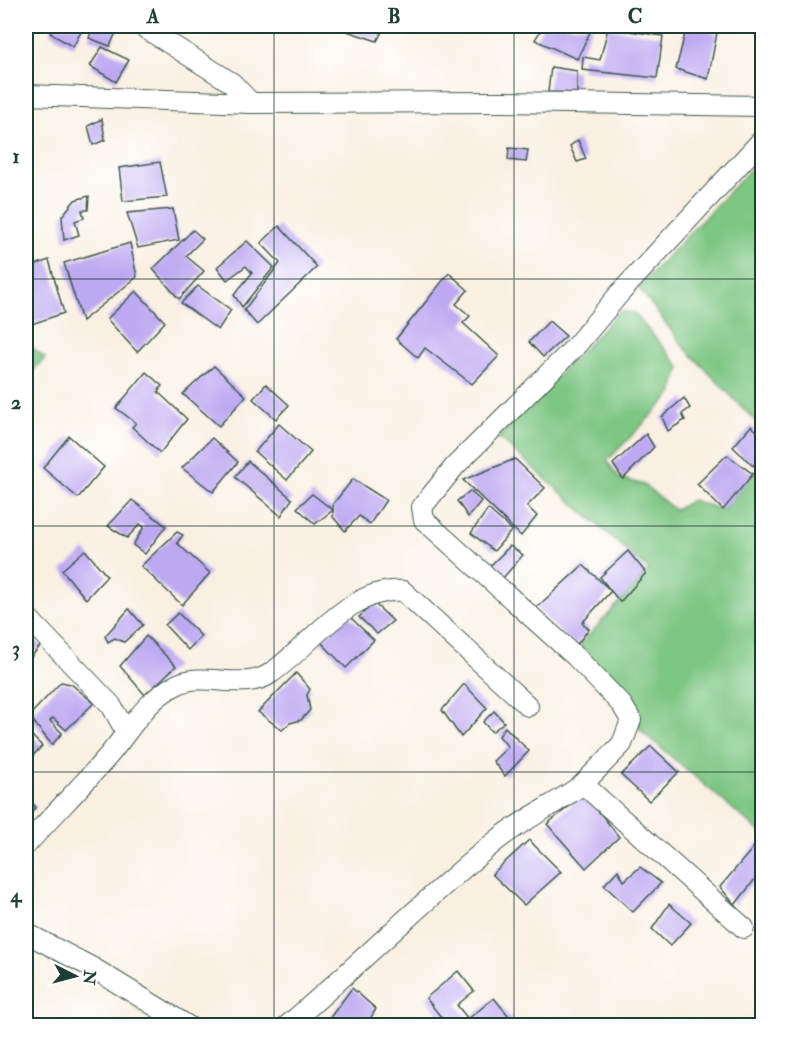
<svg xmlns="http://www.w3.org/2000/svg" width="788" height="1051" viewBox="0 0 788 1051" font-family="'IM FELL Double Pica',serif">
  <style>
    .green { fill: #7ec683; stroke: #4e825c; stroke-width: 1.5 }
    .building { fill: #bda9f1 }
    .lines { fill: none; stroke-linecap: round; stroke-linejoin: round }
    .minor-casing { stroke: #40584e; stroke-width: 22 }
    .minor { stroke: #fff; stroke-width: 20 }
    .grid { fill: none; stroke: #1f3d34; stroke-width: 1.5; stroke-opacity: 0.55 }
    .neatline { fill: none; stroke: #1f3d34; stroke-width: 2 }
    .grid-label { font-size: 20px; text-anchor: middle; font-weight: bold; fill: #1f3d34 }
  </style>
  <rect width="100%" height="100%" fill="#fff"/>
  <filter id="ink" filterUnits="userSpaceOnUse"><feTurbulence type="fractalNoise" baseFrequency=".0167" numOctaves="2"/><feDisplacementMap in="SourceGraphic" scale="12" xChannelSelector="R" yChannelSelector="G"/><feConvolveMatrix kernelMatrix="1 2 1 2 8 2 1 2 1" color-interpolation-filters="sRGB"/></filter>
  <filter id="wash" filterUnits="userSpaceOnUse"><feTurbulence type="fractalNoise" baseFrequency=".008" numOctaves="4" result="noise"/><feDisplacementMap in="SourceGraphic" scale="24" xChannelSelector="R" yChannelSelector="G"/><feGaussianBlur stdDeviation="1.35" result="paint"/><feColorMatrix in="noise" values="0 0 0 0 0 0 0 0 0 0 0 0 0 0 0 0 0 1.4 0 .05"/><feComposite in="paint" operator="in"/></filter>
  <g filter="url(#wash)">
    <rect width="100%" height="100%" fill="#f9f0e2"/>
    <g class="green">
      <path d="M762,157V428L683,346L638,287Z"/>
      <path d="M620,311L634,313L680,367L672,394L607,461L619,478L644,485L675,510L692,500L723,510L762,463V834L640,730L580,645L649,570L498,437Z"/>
      <path d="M26,342L45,358L26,378Z"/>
    </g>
    <g id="blocks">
      <g class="building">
        <path d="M54,26H84L73,47L50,33Z"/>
        <path d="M93,26H119L110,46L89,38Z"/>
        <path d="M339,26H385L377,41L338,28Z"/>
        <path d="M543,26H593L577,59L535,40Z"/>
        <path d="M687,26L717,33L708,79L676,69Z"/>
        <path d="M608,28L663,36L657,78L582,70L583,57L600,60Z"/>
        <path d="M102,47L129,60L116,82L90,66Z"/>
        <path d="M551,67L577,71V93L548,92Z"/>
        <path d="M102,119L105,140L93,145L88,126Z"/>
        <path d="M578,140L586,159L577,162L570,146Z"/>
        <path d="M509,148L528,150L526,162L508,160Z"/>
        <path d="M160,162L167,197L123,201L119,168Z"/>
        <path d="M89,196L88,210H82L84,218L75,221L79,235L64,240L62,216L75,200Z"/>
        <path d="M173,209L179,240L138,248L127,213Z"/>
        <path d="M279,226L317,267L257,325L244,310L280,263L261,243Z"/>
        <path d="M193,230L203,239L186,256L204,271L179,299L153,269Z"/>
        <path d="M247,241L274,267L242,307L234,295L252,273L246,266L227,280L217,267Z"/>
        <path d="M130,243L137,277L82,321L64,263Z"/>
        <path d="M49,260L64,313L26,326V268Z"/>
        <path d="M449,273L468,290L456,304L470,316L463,323L499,356L472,384L425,348L418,358L396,339Z"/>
        <path d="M198,286L231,310L218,330L181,303Z"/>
        <path d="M136,291L165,322L137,352L107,319Z"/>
        <path d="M549,321L566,336L543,357L529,342Z"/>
        <path d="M214,366L246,396L219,426L183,394Z"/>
        <path d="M146,372L162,386L158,392L187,419L160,453L132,427L136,423L116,408Z"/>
        <path d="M266,384L289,405L276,419L253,399Z"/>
        <path d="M684,398L690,408L682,414L685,420L668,431L662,417Z"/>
        <path d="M279,424L311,452L287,480L255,452Z"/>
        <path d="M751,426L762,435V455L753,466L733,447Z"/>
        <path d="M646,434L654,447L623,479L613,464Z"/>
        <path d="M69,436L104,467L78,498L43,468Z"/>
        <path d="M212,438L238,462L213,492L182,468Z"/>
        <path d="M727,455L753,474L723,510L697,484Z"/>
        <path d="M515,459L545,488L527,506L537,516L521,536L463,480Z"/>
        <path d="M248,461L292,499L281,516L235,477Z"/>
        <path d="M353,479L386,500L370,524L359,516L345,531L333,517V504Z"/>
        <path d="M470,491L481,501L468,517L457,501Z"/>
        <path d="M312,494L333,510L315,524L297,508Z"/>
        <path d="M132,500L166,526L145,554L133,545L144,527L140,524L127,538L108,526Z"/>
        <path d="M488,509L512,530L494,551L471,533Z"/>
        <path d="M177,532L183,535L177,543L210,573L182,605L141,566Z"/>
        <path d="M510,546L523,555L503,578L490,566Z"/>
        <path d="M85,550L107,576L86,599L62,570Z"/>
        <path d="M628,551L646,573L620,602L611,591L582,623L589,629L575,647L536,608L583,565L611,591L600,577Z"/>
        <path d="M374,603L393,621L377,634L359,617Z"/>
        <path d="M129,609L143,625L124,642L115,638L108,642L105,636Z"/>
        <path d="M178,613L201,636L188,650L165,625Z"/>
        <path d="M349,616L374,640L346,668L320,641Z"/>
        <path d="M26,632L41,645L26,663Z"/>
        <path d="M146,636L176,666L145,695L120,666Z"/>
        <path d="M296,673L310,689L307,695L310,710L301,720L290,723L282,730L258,712Z"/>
        <path d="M61,682L71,684L94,703L66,730L53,718L50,721L62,733L52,745L29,716Z"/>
        <path d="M464,684L487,708L461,737L442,710Z"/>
        <path d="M494,711L504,722L492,732L483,722Z"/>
        <path d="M505,727L529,751L505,776L493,761L508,747L499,736Z"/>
        <path d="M26,730L42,746L26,763Z"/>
        <path d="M651,746L679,772L649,801L621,775Z"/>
        <path d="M585,794L619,837L586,868L547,824Z"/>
        <path d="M26,798L36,807L26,818Z"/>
        <path d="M529,840L561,872L524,905L492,874Z"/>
        <path d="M758,842L762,846V870L735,905L720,887Z"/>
        <path d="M640,867L661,883L633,912L604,885L618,870L624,881Z"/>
        <path d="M669,904L691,923L670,946L652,929Z"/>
        <path d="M458,971L474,991L457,1005L468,1019L494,998L517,1026H448L426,998Z"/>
        <path d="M352,988L376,1009L366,1026H329L326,1023Z"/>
        <path d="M761,1013L762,1026H750Z"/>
        <path d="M429,1019L438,1026H422Z"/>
      </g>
    </g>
  </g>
  <g filter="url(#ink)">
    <use href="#blocks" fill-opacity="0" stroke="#40584e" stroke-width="1.5"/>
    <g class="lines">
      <g class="minor-casing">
        <g id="minor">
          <path d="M142,26L232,83L251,103"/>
          <path d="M26,95L251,103L503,102L762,106"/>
          <path d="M26,616L111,705L126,732"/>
          <path d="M583,784L622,744L631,720L622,705L575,656L424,520L422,507L455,466L574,348L620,293L762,140"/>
          <path d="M26,845C53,815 82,786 109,755C131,729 146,699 178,684C205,671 245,692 271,673C312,645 348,587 403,591L528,706"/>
          <path d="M26,933L93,968L188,1026"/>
          <path d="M287,1026C358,966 423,900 496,841C523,819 555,805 583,784L744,928"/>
        </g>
      </g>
      <use href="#minor" class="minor"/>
    </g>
  </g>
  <path class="grid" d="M274,26V1026M514,26V1026M26,279H762M26,526H762M26,772H762"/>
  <rect width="788" height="1051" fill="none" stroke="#fff" stroke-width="66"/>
  <g transform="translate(75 976) rotate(96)" stroke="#ffffff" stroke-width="4.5" paint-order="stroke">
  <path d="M0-4.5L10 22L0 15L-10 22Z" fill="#1f3d34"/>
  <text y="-9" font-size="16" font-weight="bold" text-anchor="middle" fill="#1f3d34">N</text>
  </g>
  <rect x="33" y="33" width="722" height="985" class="neatline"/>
  <g class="grid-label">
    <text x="153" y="23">A</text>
    <text x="394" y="23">B</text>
    <text x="635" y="23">C</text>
    <text x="16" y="163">1</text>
    <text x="16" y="409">2</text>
    <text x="16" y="655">3</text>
    <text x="16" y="902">4</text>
  </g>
</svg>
